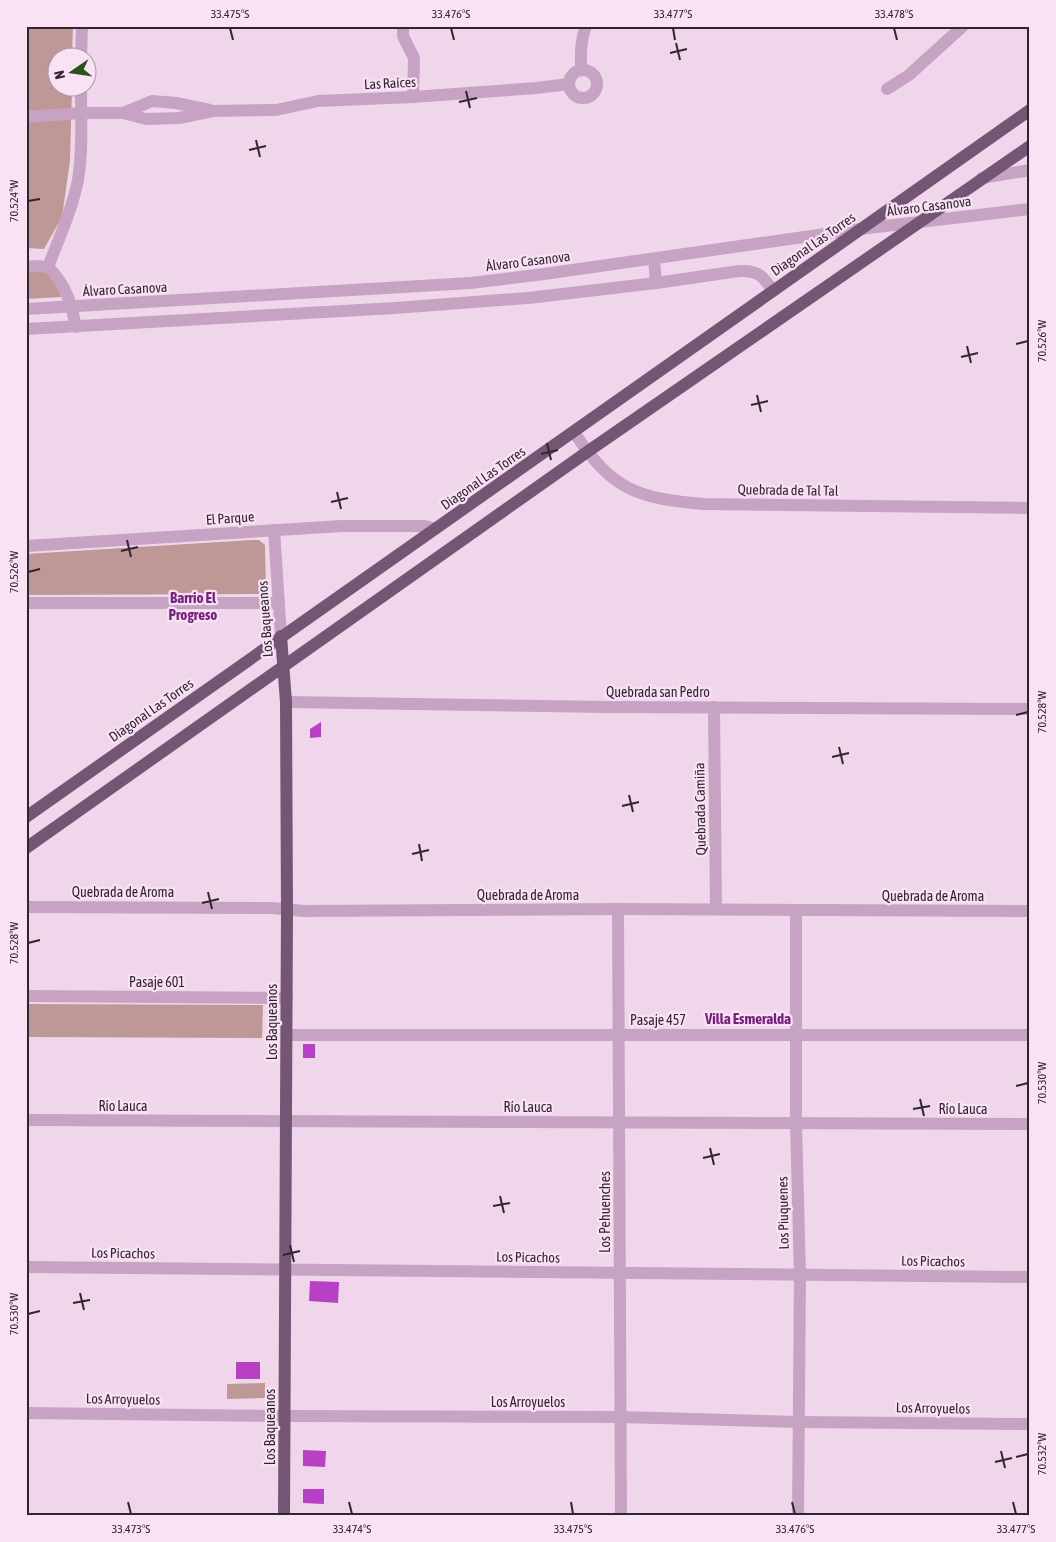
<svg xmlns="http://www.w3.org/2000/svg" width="1056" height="1542" viewBox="0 0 1056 1542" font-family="'Asap Condensed',sans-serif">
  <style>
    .green { fill: #be9797 }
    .building { fill: #b740c4 }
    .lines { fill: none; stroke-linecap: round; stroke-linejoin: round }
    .minor { stroke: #c7a3c3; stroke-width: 12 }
    .major { stroke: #745674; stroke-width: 12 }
    .ticks { fill: none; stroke: #322532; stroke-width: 2 }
    .labels { text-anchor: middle; stroke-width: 4.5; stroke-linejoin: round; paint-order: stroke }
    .street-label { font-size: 14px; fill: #322532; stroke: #f8e2f4 }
    .neighbourhood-label { font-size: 15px; font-weight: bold; fill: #76207f; stroke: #f8e2f4 }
    .neatline { fill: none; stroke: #322532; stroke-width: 2 }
    .ticks-label { font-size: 12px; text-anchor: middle; fill: #322532 }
  </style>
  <rect width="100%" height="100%" fill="#f0d6eb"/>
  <g class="green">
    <path d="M26,26H73L72,57L58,58V88H72L70,161L62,217L44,249L26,248Z"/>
    <path d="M46,269L56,278L61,297L26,299V271Z"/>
    <path d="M252,540H259L265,545L266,594L26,595V554Z"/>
    <path d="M26,1004L263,1005L262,1038L26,1037Z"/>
    <path d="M265,1383V1398L227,1399V1384Z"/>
  </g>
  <g class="building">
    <path d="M321,722V737L310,738V729Z"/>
    <rect x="303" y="1044" width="12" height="14"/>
    <path d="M310,1281L339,1282L338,1303L309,1301Z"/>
    <rect x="236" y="1362" width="24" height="17"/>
    <path d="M303,1450L326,1451L325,1467L303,1466Z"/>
    <path d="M303,1489H324V1504L303,1503Z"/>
  </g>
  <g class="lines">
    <g class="minor">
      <path d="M403,26V36L414,58L413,97"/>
      <path d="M81,58L82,26"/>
      <path d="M581,70C581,55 580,41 586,26"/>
      <circle cx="583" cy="84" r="14"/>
      <path d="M887,89L909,75L963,26"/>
      <path d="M123,113L152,101L176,103L210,110"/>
      <path d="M26,117L81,113H123L146,119L179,118L213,111L276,110L318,101L413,97L536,88L569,84"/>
      <path d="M982,178L1030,170"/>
      <path d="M654,259L656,283"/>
      <path d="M26,267L35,266L48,267"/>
      <path d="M48,267C59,238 72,210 78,180C83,149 81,118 81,88"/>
      <path d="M48,267C66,284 71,303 76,327"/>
      <path d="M26,309L471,283L544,274L860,229L1030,209"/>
      <path d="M26,329L395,308L528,298L656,283L739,271C758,270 763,276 773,291"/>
      <path d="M574,432C612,490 636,498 703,504L1030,508"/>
      <path d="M274,530L281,636"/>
      <path d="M26,546L342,526H425L435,529"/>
      <path d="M26,603H279"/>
      <path d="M286,702L606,707L1030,709"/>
      <path d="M714,707L716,909"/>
      <path d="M26,907L272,908L304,911L618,909L1030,911"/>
      <path d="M618,909L621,1516"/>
      <path d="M796,910V1123L800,1275L798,1516"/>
      <path d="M26,996L287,998"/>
      <path d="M287,1035H1030"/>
      <path d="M26,1120L1030,1124"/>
      <path d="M26,1267L1030,1277"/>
      <path d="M26,1413L285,1416L621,1417L798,1422L1030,1424"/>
    </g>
    <g class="major">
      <path d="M281,636L286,702L287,910L284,1516"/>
      <path d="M26,817L1030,110"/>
      <path d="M26,848L587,452L1030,146"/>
    </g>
  </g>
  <path class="ticks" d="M230,28L233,40M451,28L454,40M673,28L675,40M894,28L897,40M676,43L680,60M670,53L687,49M466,91L470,108M459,102L477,98M256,140L260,157M249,150L266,146M28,201L40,199M1016,344L1028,341M967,346L971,363M961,357L978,353M757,395L761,412M751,405L768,401M547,443L551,460M541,454L558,450M337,492L341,509M331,502L348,498M127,540L131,557M121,551L138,547M28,572L40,569M1016,715L1028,712M839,747L843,764M832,757L849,753M629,795L633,812M622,806L639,802M419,844L422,861M412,854L429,850M208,892L212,909M202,903L219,899M28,943L40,940M1016,1086L1028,1083M920,1099L924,1116M913,1109L930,1106M710,1148L714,1165M703,1158L720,1154M500,1196L504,1213M493,1206L510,1203M290,1245L294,1262M283,1255L300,1251M80,1293L84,1310M73,1303L90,1300M28,1314L40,1311M1001,1451L1005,1468M1016,1457L1028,1454M995,1462L1012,1458M128,1502L131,1514M349,1502L352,1514M571,1502L573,1514M792,1502L795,1514M1013,1502L1016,1514"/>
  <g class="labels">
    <g class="street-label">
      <text transform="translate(390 83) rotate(-3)" y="5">Las Raíces</text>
      <text transform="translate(929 206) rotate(-7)" y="5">Álvaro Casanova</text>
      <text transform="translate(813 244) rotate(-35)" y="5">Diagonal Las Torres</text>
      <text transform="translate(528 261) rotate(-7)" y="5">Álvaro Casanova</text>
      <text transform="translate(125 289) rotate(-3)" y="5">Álvaro Casanova</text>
      <text transform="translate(483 478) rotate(-35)" y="5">Diagonal Las Torres</text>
      <text transform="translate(788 490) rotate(1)" y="5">Quebrada de Tal Tal</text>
      <text transform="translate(230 518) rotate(-4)" y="5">El Parque</text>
      <text transform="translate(265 619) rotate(-94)" y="5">Los Baqueanos</text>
      <text x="658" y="697">Quebrada san Pedro</text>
      <text transform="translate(151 710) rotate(-35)" y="5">Diagonal Las Torres</text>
      <text transform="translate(700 809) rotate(-91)" y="5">Quebrada Camiña</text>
      <text x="123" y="897">Quebrada de Aroma</text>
      <text x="528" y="900">Quebrada de Aroma</text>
      <text x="933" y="901">Quebrada de Aroma</text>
      <text x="157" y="987">Pasaje 601</text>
      <text x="658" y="1025">Pasaje 457</text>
      <text transform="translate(272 1022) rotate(-90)" y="5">Los Baqueanos</text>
      <text x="123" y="1111">Río Lauca</text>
      <text x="528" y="1112">Río Lauca</text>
      <text x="963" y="1114">Río Lauca</text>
      <text transform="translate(605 1212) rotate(-90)" y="5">Los Pehuenches</text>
      <text transform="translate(783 1213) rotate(-91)" y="5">Los Piuquenes</text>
      <text transform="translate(123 1253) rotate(1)" y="5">Los Picachos</text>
      <text transform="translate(528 1257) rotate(1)" y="5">Los Picachos</text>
      <text transform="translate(933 1261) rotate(1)" y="5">Los Picachos</text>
      <text transform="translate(123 1399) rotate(1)" y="5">Los Arroyuelos</text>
      <text x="528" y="1407">Los Arroyuelos</text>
      <text transform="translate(933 1408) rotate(1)" y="5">Los Arroyuelos</text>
      <text transform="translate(270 1427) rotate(-90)" y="5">Los Baqueanos</text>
    </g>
    <g class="neighbourhood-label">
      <text x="193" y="603">Barrio El<tspan x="193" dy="17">Progreso</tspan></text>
      <text x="748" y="1024">Villa Esmeralda</text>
    </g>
  </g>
  <rect width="1056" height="1542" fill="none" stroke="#f8e2f4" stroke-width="55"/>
  <g transform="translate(72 72) rotate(257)"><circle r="24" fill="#f8e2f4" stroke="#a996a6"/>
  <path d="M0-4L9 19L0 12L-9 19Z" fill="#2b521c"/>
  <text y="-8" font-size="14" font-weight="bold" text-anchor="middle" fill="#322532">N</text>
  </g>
  <rect x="28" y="28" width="1000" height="1486" class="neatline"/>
  <g class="ticks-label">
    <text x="230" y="18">33.475°S</text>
    <text x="451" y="18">33.476°S</text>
    <text x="673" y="18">33.477°S</text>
    <text x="894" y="18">33.478°S</text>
    <text transform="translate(14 201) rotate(-90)" y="4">70.524°W</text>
    <text transform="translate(1042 341) rotate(-90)" y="4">70.526°W</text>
    <text transform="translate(14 572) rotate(-90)" y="4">70.526°W</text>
    <text transform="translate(1042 712) rotate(-90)" y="4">70.528°W</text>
    <text transform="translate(14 943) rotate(-90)" y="4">70.528°W</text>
    <text transform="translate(1042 1083) rotate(-90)" y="4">70.530°W</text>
    <text transform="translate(14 1314) rotate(-90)" y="4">70.530°W</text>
    <text transform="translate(1042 1454) rotate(-90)" y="4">70.532°W</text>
    <text x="131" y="1533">33.473°S</text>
    <text x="352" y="1533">33.474°S</text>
    <text x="573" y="1533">33.475°S</text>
    <text x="795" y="1533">33.476°S</text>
    <text x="1016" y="1533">33.477°S</text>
  </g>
</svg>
